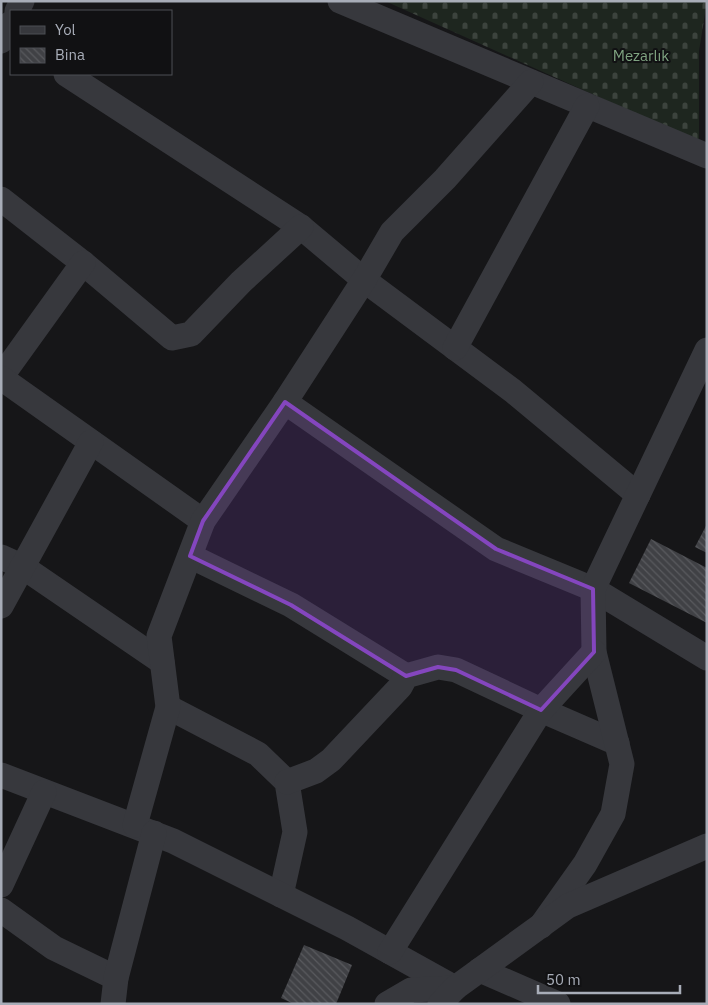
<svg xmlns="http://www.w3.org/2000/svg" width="708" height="1005" viewBox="0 0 708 1005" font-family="'IBM Plex Sans',sans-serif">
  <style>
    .cemetery { fill: url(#cemetery-stones) }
    .building { fill: url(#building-back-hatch) }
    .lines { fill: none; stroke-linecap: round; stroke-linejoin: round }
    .minor { stroke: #37383d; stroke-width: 25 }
    .marked { fill: #8446be; fill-opacity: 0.2; stroke: #8446be; stroke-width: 4; stroke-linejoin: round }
    .labels { text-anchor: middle; stroke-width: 4; stroke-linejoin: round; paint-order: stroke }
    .park-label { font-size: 15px; fill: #7fa381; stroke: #111113 }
  </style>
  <defs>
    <pattern id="cemetery-stones" width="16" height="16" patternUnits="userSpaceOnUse" patternTransform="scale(1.25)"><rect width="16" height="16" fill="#1e261f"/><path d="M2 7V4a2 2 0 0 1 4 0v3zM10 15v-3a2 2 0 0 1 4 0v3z" fill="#3c433d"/></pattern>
    <pattern id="building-back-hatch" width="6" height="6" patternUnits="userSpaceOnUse" patternTransform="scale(1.25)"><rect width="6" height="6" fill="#404145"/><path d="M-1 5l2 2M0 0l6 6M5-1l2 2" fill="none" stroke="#595a5e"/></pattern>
  </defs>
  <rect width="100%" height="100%" fill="#161618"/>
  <path class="cemetery" d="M385,1H707L699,51V142Z"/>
  <g class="building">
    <path d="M707,524V553L695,547Z"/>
    <path d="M651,539L707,568V623L629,583Z"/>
    <path d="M304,945L352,965L336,1004H294L281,998Z"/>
  </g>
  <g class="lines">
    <g class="minor">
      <path d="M340,1L707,156"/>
      <path d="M17,11L22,1"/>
      <path d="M1,41L11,23"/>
      <path d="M66,74L301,227L364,280L513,391L638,495"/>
      <path d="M1,199L83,263L172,338L191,334L241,282L301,227"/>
      <path d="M455,348L587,106"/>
      <path d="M1,377L83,263"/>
      <path d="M1,378L203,521"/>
      <path d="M285,402L496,549L593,589L707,658"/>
      <path d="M190,556L291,605L406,676"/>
      <path d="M1,557L23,567L162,662"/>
      <path d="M1,606L91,442"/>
      <path d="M168,707L258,754L287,782L295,832L281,895"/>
      <path d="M1,775L173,841L347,928L455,988"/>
      <path d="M287,782L316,771L331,760L400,687L406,676L438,667L456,670L541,710L617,743"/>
      <path d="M135,825L168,707L159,636L203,521L285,402L364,280L392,232L445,179L531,82"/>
      <path d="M1,885L44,792"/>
      <path d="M1,910L54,948L116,978"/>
      <path d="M541,926L585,864L613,814L622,764L594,652L593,589L707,350"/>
      <path d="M390,952L541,710L594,652"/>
      <path d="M480,970L558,1004"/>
      <path d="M113,1004L116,978L154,833"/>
      <path d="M387,1004L411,990L455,988"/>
      <path d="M440,1004L455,988L568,906L707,846"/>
    </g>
  </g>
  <path class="marked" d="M285,402L496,549L593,589L594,652L541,710L456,670L438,667L406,676L291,605L190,556L203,521Z"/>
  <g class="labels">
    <g class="park-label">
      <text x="641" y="61">Mezarlık</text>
    </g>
  </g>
  <rect width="708" height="1005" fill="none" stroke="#a8adb8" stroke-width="5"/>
  <rect x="10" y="10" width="162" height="65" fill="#111113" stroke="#4d4f55"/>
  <rect x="20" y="26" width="25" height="8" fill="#37383d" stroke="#4d4f55"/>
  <text x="55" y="35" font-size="15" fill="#a8adb8">Yol</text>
  <rect x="20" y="48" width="25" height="15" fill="url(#building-back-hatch)" stroke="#4d4f55"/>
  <text x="55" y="60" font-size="15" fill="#a8adb8">Bina</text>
  <path d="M538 985v8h142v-8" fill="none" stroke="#a8adb8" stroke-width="2.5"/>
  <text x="546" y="985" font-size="15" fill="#a8adb8" stroke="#111113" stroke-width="4" paint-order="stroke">50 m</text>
</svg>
